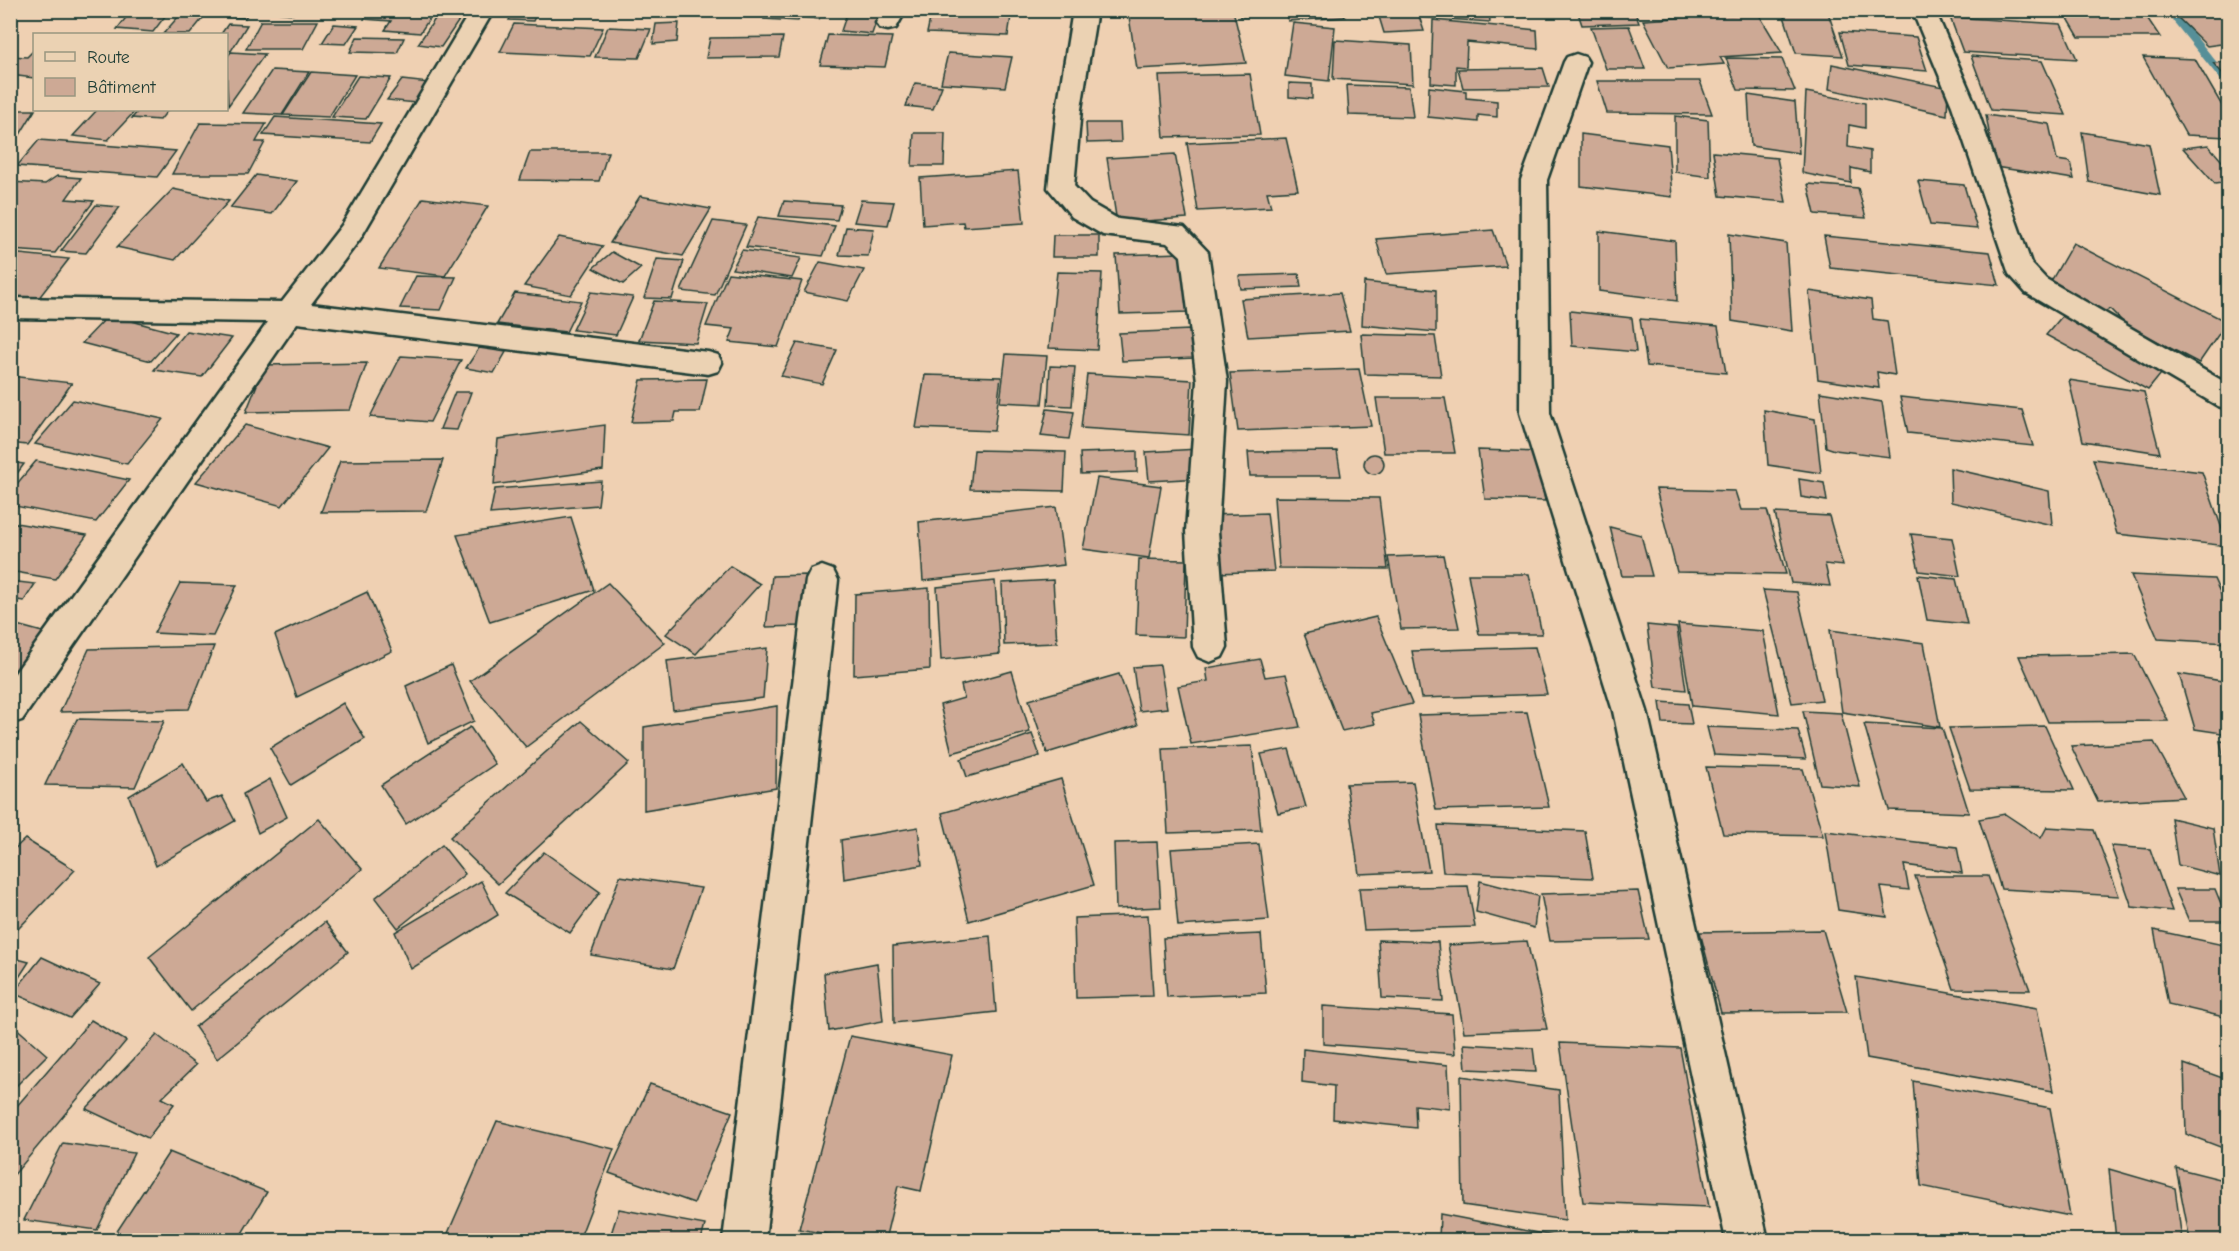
<svg xmlns="http://www.w3.org/2000/svg" width="2239" height="1251" viewBox="0 0 2239 1251" font-family="'Comic Neue',sans-serif">
  <style>
    .lines { fill: none; stroke-linecap: round; stroke-linejoin: round }
    .stream { fill: #568f98; fill-rule: evenodd }
    .building { fill: #cda995; stroke: #1f3d34; stroke-width: 1.5 }
    .minor-casing { stroke: #1f3d34; stroke-width: 5 }
    .minor { fill: #ebd2b3; fill-rule: evenodd }
  </style>
  <rect width="100%" height="100%" fill="#efd0b2"/>
  <filter id="ink" filterUnits="userSpaceOnUse"><feTurbulence type="fractalNoise" baseFrequency=".0167" numOctaves="2"/><feDisplacementMap in="SourceGraphic" scale="12" xChannelSelector="R" yChannelSelector="G"/><feConvolveMatrix kernelMatrix="1 2 1 2 8 2 1 2 1" color-interpolation-filters="sRGB"/></filter>
  <g filter="url(#ink)">
    <g class="lines">
      <path class="stream" d="M2164,10H2174L2228,76V85L2224,84Z"/>
    </g>
    <g class="building">
      <path d="M132,10H157L169,11L153,32L117,29Z"/>
      <path d="M184,10H250L245,18L182,14Z"/>
      <path d="M258,10H296L293,14Z"/>
      <path d="M370,10H435L420,33L385,30L391,21L364,19Z"/>
      <path d="M441,10H466L441,47L418,44Z"/>
      <path d="M514,10H538L533,21L509,20Z"/>
      <path d="M822,10L819,19L800,17L798,21L764,19L766,14L735,11Z"/>
      <path d="M848,10H880L872,34L841,31Z"/>
      <path d="M932,10H1012L1008,36L927,33Z"/>
      <path d="M1128,10H1233L1246,63L1137,69Z"/>
      <path d="M1239,10H1272L1273,16L1240,17Z"/>
      <path d="M1285,10H1343L1345,17L1288,21Z"/>
      <path d="M1377,10H1417L1424,31L1384,33Z"/>
      <path d="M1419,10H1489L1490,22L1419,17Z"/>
      <path d="M1577,10H1634L1639,23L1582,25Z"/>
      <path d="M1782,10H1827L1843,56L1796,53Z"/>
      <path d="M1835,10H1908L1910,16L1835,12Z"/>
      <path d="M1942,10H2015L2018,17L1942,13Z"/>
      <path d="M2063,10H2142L2160,37H2079Z"/>
      <path d="M2170,10H2228V43L2207,46Z"/>
      <path d="M1758,13L1782,53L1720,57L1724,64L1668,68L1643,20Z"/>
      <path d="M179,16L203,18L190,34H163Z"/>
      <path d="M1950,17L2061,24L2077,59L1963,52Z"/>
      <path d="M1433,20L1537,30L1538,49L1467,42L1466,67L1456,66V85L1431,83Z"/>
      <path d="M261,21H318L303,49H246Z"/>
      <path d="M679,23L677,42L653,44L656,24Z"/>
      <path d="M1293,23L1335,27L1329,81L1285,76Z"/>
      <path d="M228,24L247,25L231,51L226,50V34H221Z"/>
      <path d="M334,24L358,26L346,44L322,43Z"/>
      <path d="M514,24L603,28L590,56L500,52Z"/>
      <path d="M1629,26L1645,69H1606L1591,27Z"/>
      <path d="M608,27L651,29L639,58L595,57Z"/>
      <path d="M1840,32L1916,37L1927,71L1849,65Z"/>
      <path d="M828,35L892,37L885,67L820,65Z"/>
      <path d="M357,37L404,38L397,53L350,52Z"/>
      <path d="M783,37L779,57L706,58L710,38Z"/>
      <path d="M1335,40L1411,45L1413,84L1333,79Z"/>
      <path d="M34,50V78L10,75V56L27,57Z"/>
      <path d="M231,52L265,54L228,106L226,58Z"/>
      <path d="M948,53L1012,57L1005,87L941,83Z"/>
      <path d="M1971,56L2042,61L2066,115L1991,110Z"/>
      <path d="M2143,57L2195,59L2228,116V137L2186,135Z"/>
      <path d="M1726,58L1782,59L1795,91L1738,90Z"/>
      <path d="M2228,62V79L2213,63Z"/>
      <path d="M1832,64L1948,88L1947,115L1829,89Z"/>
      <path d="M1543,68L1549,87L1463,88L1458,69Z"/>
      <path d="M272,70L309,72L282,115L243,113Z"/>
      <path d="M311,72L355,75L329,117L283,115Z"/>
      <path d="M1250,74L1260,135L1164,137L1159,76Z"/>
      <path d="M358,76L391,78L366,119L332,117Z"/>
      <path d="M402,80L430,83L416,103L387,100Z"/>
      <path d="M1597,81H1700L1712,114L1607,113Z"/>
      <path d="M915,83L942,86L933,109L906,106Z"/>
      <path d="M1289,83L1312,84V99L1289,97Z"/>
      <path d="M1347,85L1409,87L1413,117L1349,115Z"/>
      <path d="M1429,87L1466,91V98L1497,101V117L1478,115V122L1428,117Z"/>
      <path d="M1806,92L1865,103V128L1849,125L1848,147L1870,151V172L1851,168V183L1802,173Z"/>
      <path d="M1748,95L1795,102L1799,153L1751,146Z"/>
      <path d="M10,110H35L10,151Z"/>
      <path d="M97,110H136L108,140L73,136Z"/>
      <path d="M139,110H168L160,120L132,118Z"/>
      <path d="M1986,115L2049,124L2057,160L2070,162L2074,179L1995,167Z"/>
      <path d="M1675,116L1708,120L1710,177L1675,172Z"/>
      <path d="M275,117L381,124L370,142L263,135Z"/>
      <path d="M200,123L266,124L256,142H265L248,174H172Z"/>
      <path d="M1086,123H1120L1121,142L1087,143Z"/>
      <path d="M2082,132L2149,144L2160,195L2089,182Z"/>
      <path d="M914,133H945L944,166H912Z"/>
      <path d="M1581,134L1668,145L1672,197L1581,186Z"/>
      <path d="M1286,138L1298,190L1267,192L1271,207L1198,211L1187,143Z"/>
      <path d="M39,140L176,151L157,177L17,166Z"/>
      <path d="M2208,145L2228,168V182L2215,184L2183,148Z"/>
      <path d="M530,152H608L599,181L520,180Z"/>
      <path d="M1713,152L1777,158L1786,202L1720,196Z"/>
      <path d="M1175,154L1187,218L1117,223L1107,158Z"/>
      <path d="M1018,171L1024,223L964,227L963,222L923,225L920,178Z"/>
      <path d="M256,175L297,181L272,214L230,208Z"/>
      <path d="M57,176L81,178L66,199L94,201L55,253L10,250V182L45,184Z"/>
      <path d="M1918,181L1964,185L1977,229L1930,225Z"/>
      <path d="M1808,184L1858,188L1866,218L1815,214Z"/>
      <path d="M173,189L229,201L175,260L117,247Z"/>
      <path d="M640,196L711,209L683,256L610,243Z"/>
      <path d="M423,198L488,206L445,276L379,268Z"/>
      <path d="M861,200L894,202L888,225L854,222Z"/>
      <path d="M784,201L841,205L837,220L779,216Z"/>
      <path d="M96,205L120,207L86,253L61,251Z"/>
      <path d="M758,217L835,226L823,256L746,247Z"/>
      <path d="M713,221L746,225L715,295L681,291Z"/>
      <path d="M846,227L874,229L868,256L839,255Z"/>
      <path d="M1493,230L1506,266L1386,274L1376,239Z"/>
      <path d="M1599,231L1675,241L1677,301L1599,291Z"/>
      <path d="M1729,234L1786,243L1792,331L1732,321Z"/>
      <path d="M1053,235H1099V257H1052Z"/>
      <path d="M1824,236L1990,252L1999,285L1830,268Z"/>
      <path d="M559,237L603,246L571,295L524,286Z"/>
      <path d="M2073,243L2227,322L2199,363L2126,325L2110,309L2104,312L2050,283Z"/>
      <path d="M742,250L801,258L792,278L732,269Z"/>
      <path d="M612,252L641,268L623,284L593,268Z"/>
      <path d="M10,253L69,259L38,299L10,296Z"/>
      <path d="M1183,253L1189,312L1120,314L1116,255Z"/>
      <path d="M657,259L684,261L672,299L644,298Z"/>
      <path d="M820,262L864,270L848,301L804,292Z"/>
      <path d="M1057,272L1102,273L1097,350L1049,348Z"/>
      <path d="M728,273L802,281L778,347L729,342L734,329L706,326Z"/>
      <path d="M1299,274L1301,287L1241,289L1239,276Z"/>
      <path d="M416,276L456,277L441,310L400,308Z"/>
      <path d="M1364,282L1436,290V332L1362,325Z"/>
      <path d="M1809,291L1871,300L1873,319L1887,321L1895,375L1877,372L1879,388L1818,379Z"/>
      <path d="M591,292L633,297L616,335L573,330Z"/>
      <path d="M515,293L581,301L566,332L497,324Z"/>
      <path d="M1340,293L1350,331L1248,337L1241,299Z"/>
      <path d="M654,301L708,304L696,343L639,340Z"/>
      <path d="M1570,311L1632,318L1636,352L1572,346Z"/>
      <path d="M2064,314L2165,369L2148,390L2046,335Z"/>
      <path d="M109,315L176,333L151,361L82,343Z"/>
      <path d="M1640,319L1718,326L1726,373L1647,366Z"/>
      <path d="M1190,330L1194,358L1122,361L1119,333Z"/>
      <path d="M186,331L232,338L202,377L154,370Z"/>
      <path d="M1361,334L1435,336L1441,376L1365,374Z"/>
      <path d="M797,343L837,350L822,384L781,376Z"/>
      <path d="M479,348L506,352L494,373L466,368Z"/>
      <path d="M1006,354L1047,356L1042,404L1000,402Z"/>
      <path d="M401,356L461,360L430,422L370,417Z"/>
      <path d="M367,363L350,410L246,412L265,365Z"/>
      <path d="M1050,366L1075,367L1072,406L1048,405Z"/>
      <path d="M1359,369L1371,426L1238,431L1230,373Z"/>
      <path d="M1087,374L1192,380L1189,435L1081,428Z"/>
      <path d="M925,375L1001,377L994,431L916,428Z"/>
      <path d="M10,376L72,383L27,445L10,443Z"/>
      <path d="M707,379L700,412H676L674,421L631,422L641,380Z"/>
      <path d="M2069,380L2144,392L2160,453L2083,441Z"/>
      <path d="M455,392H471L457,430L440,429Z"/>
      <path d="M1820,392L1882,402L1890,457L1835,450L1826,447Z"/>
      <path d="M1900,397L2022,410L2033,446L1908,433Z"/>
      <path d="M1376,398H1445L1455,453H1384Z"/>
      <path d="M73,400L163,419L127,464L35,444Z"/>
      <path d="M1047,409L1074,412L1069,439L1041,436Z"/>
      <path d="M1764,410L1815,419L1821,473L1768,465Z"/>
      <path d="M245,425L328,448L282,506L196,482Z"/>
      <path d="M605,425L603,470L494,485L498,439Z"/>
      <path d="M1198,449L1202,478L1149,481L1146,452Z"/>
      <path d="M974,450L1066,452L1064,491L970,489Z"/>
      <path d="M1478,450L1537,452L1545,501L1485,499Z"/>
      <path d="M1137,451V472L1081,474L1080,453Z"/>
      <path d="M1337,451L1341,476H1250L1248,452Z"/>
      <circle cx="1374" cy="464" r="10"/>
      <path d="M2093,459L2202,472L2228,546L2117,534Z"/>
      <path d="M443,460L426,511L321,512L340,461Z"/>
      <path d="M36,461L129,480L96,522L10,505V492Z"/>
      <path d="M10,462L24,464L10,483Z"/>
      <path d="M1950,468L2049,491L2052,525L1951,502Z"/>
      <path d="M1097,478L1161,486L1149,558L1083,549Z"/>
      <path d="M1799,479L1824,483L1827,501L1801,497Z"/>
      <path d="M601,481L598,505L490,514L495,489Z"/>
      <path d="M1656,489L1735,491L1741,510H1767L1786,574L1677,572Z"/>
      <path d="M1274,497L1379,498L1388,569L1279,568Z"/>
      <path d="M1056,507L1064,565L923,581L919,522Z"/>
      <path d="M1267,513L1274,571L1216,573L1210,515Z"/>
      <path d="M1775,513L1829,516L1843,566L1825,564L1830,586L1791,583Z"/>
      <path d="M571,517L594,590L490,622L457,535Z"/>
      <path d="M10,522L87,535L55,579L10,571Z"/>
      <path d="M1610,527L1641,535L1652,576H1622Z"/>
      <path d="M1911,534L1952,538L1960,576L1919,571Z"/>
      <path d="M1443,555L1459,628L1401,629L1388,557Z"/>
      <path d="M1139,559L1186,560L1184,637L1136,635Z"/>
      <path d="M730,566L760,584L696,654L666,634Z"/>
      <path d="M1468,574H1529L1542,634H1479Z"/>
      <path d="M807,575L802,626L766,627L772,576Z"/>
      <path d="M1918,575L1956,579L1967,624L1927,620Z"/>
      <path d="M2131,575L2214,579L2228,610V643L2158,639Z"/>
      <path d="M1053,580L1057,643L1004,645L1002,583Z"/>
      <path d="M10,581L35,584L24,601L10,599Z"/>
      <path d="M995,581L1000,654L941,660L937,587Z"/>
      <path d="M180,583L237,585L213,636L154,633Z"/>
      <path d="M608,583L665,643L526,747L470,681Z"/>
      <path d="M929,588L930,669L854,675L855,594Z"/>
      <path d="M1763,590L1797,592L1822,700L1792,703Z"/>
      <path d="M367,592L392,651L297,697L275,635Z"/>
      <path d="M1376,617L1412,704L1371,713L1375,724L1342,731L1304,634Z"/>
      <path d="M13,624L46,633L10,677V627Z"/>
      <path d="M1678,624L1763,631L1779,714L1692,706Z"/>
      <path d="M1647,625L1677,628L1686,690L1655,687Z"/>
      <path d="M1830,630L1924,643L1940,727L1842,712Z"/>
      <path d="M214,646L189,709L60,712L89,649Z"/>
      <path d="M1535,647L1547,694L1421,698L1412,651Z"/>
      <path d="M767,648L763,698L673,710L667,661Z"/>
      <path d="M2134,654L2168,721L2048,722L2019,656Z"/>
      <path d="M1260,659L1265,677L1286,674L1300,727L1191,744L1178,686L1208,681L1206,668Z"/>
      <path d="M451,665L474,721L428,743L406,686Z"/>
      <path d="M1160,665L1167,708L1139,711L1133,667Z"/>
      <path d="M1012,671L1030,732L952,753L940,705L964,698L961,685Z"/>
      <path d="M1119,674L1138,725L1047,753L1029,700Z"/>
      <path d="M2179,674L2228,682V734L2195,729Z"/>
      <path d="M1660,702L1688,704L1692,724L1663,723Z"/>
      <path d="M343,703L365,739L291,785L270,748Z"/>
      <path d="M777,706L776,788L644,810V727Z"/>
      <path d="M1803,711L1841,713L1860,787L1820,784Z"/>
      <path d="M1527,712L1549,807L1436,810L1418,715Z"/>
      <path d="M77,719L164,721L135,787L45,785Z"/>
      <path d="M581,721L629,763L498,884L450,837Z"/>
      <path d="M1864,724L1942,728L1969,813L1889,810Z"/>
      <path d="M2045,726L2074,790L1970,789L1949,728Z"/>
      <path d="M470,727L495,764L406,824L381,785Z"/>
      <path d="M1707,727L1798,730L1806,759L1714,755Z"/>
      <path d="M1032,734L1040,756L967,777L961,759Z"/>
      <path d="M2220,741L2228,742V777Z"/>
      <path d="M2154,742L2184,797L2098,802L2071,746Z"/>
      <path d="M1252,746L1261,830L1168,833L1163,749Z"/>
      <path d="M1289,749L1306,807L1278,813L1261,754Z"/>
      <path d="M183,763L206,802L222,796L235,821L156,866L129,796Z"/>
      <path d="M1706,767L1803,769L1823,836L1723,834Z"/>
      <path d="M270,779L287,817L258,833L243,794Z"/>
      <path d="M1061,779L1094,885L969,921L942,813Z"/>
      <path d="M1413,782L1429,871L1359,874L1346,784Z"/>
      <path d="M2005,814L2041,838L2047,827L2094,830L2119,896L2001,889L1979,819Z"/>
      <path d="M2171,818L2213,828L2220,876L2178,865Z"/>
      <path d="M319,819L362,869L191,1011L149,957Z"/>
      <path d="M1438,825L1585,831L1593,878L1443,872Z"/>
      <path d="M918,827L922,865L844,879L841,840Z"/>
      <path d="M1825,831L1957,847L1962,873L1904,865L1909,890L1881,887L1887,917L1838,910Z"/>
      <path d="M25,839L75,870L16,931L10,928V853Z"/>
      <path d="M1157,842L1161,907L1116,909L1114,843Z"/>
      <path d="M1259,844L1269,920L1178,926L1171,849Z"/>
      <path d="M442,845L465,874L398,928L375,898Z"/>
      <path d="M2111,846L2150,849L2172,911L2132,907Z"/>
      <path d="M544,852L600,892L570,933L505,893Z"/>
      <path d="M620,876L701,888L673,969L591,955Z"/>
      <path d="M1915,876H1988L2030,990L1954,989Z"/>
      <path d="M481,881L498,915L411,969L395,932Z"/>
      <path d="M1480,881L1538,896L1534,928L1476,912Z"/>
      <path d="M1468,886L1475,927L1364,930L1359,888Z"/>
      <path d="M2175,889H2215L2228,921H2189Z"/>
      <path d="M1638,891L1649,939L1550,941L1541,894Z"/>
      <path d="M1148,915L1153,996L1076,998L1074,918Z"/>
      <path d="M325,922L348,952L217,1059L195,1027Z"/>
      <path d="M1823,930L1847,1012L1721,1013L1700,932Z"/>
      <path d="M2154,930L2228,946V1018L2168,1004Z"/>
      <path d="M1261,934L1266,993L1167,997L1163,938Z"/>
      <path d="M990,936L996,1012L894,1023L893,946Z"/>
      <path d="M1378,940L1438,942L1443,1001L1382,998Z"/>
      <path d="M1527,941L1547,1029L1464,1032L1448,945Z"/>
      <path d="M10,957L29,962L10,991Z"/>
      <path d="M42,957L100,984L70,1018L13,993Z"/>
      <path d="M877,963L883,1021L829,1031L824,973Z"/>
      <path d="M1856,977L2037,1008L2053,1091L1867,1058Z"/>
      <path d="M1323,1006L1452,1014L1455,1054L1323,1044Z"/>
      <path d="M91,1020L126,1041L13,1176L10,1175V1114Z"/>
      <path d="M13,1025L47,1055L10,1092V1027Z"/>
      <path d="M157,1035L196,1065L162,1098L174,1104L148,1138L86,1109Z"/>
      <path d="M850,1036L952,1055L921,1191L898,1186L885,1240H860L799,1229Z"/>
      <path d="M1560,1043L1680,1048L1709,1207L1583,1202Z"/>
      <path d="M1464,1044L1533,1048L1536,1072L1466,1069Z"/>
      <path d="M1303,1049L1448,1065L1450,1109L1415,1105L1416,1128L1333,1119L1334,1086L1302,1082Z"/>
      <path d="M2184,1064L2228,1080V1150L2186,1134Z"/>
      <path d="M1461,1076L1559,1090L1565,1220L1463,1205Z"/>
      <path d="M1913,1081L2050,1108L2070,1216L1921,1186Z"/>
      <path d="M650,1084L732,1112L694,1203L609,1173Z"/>
      <path d="M497,1121L614,1149L579,1240H445Z"/>
      <path d="M63,1143L134,1153L97,1230L24,1220Z"/>
      <path d="M169,1152L267,1192L238,1240L112,1239Z"/>
      <path d="M2176,1168L2228,1181V1240H2190Z"/>
      <path d="M2109,1169L2175,1188L2182,1240H2116Z"/>
      <path d="M619,1209L705,1225L701,1240H609Z"/>
      <path d="M1440,1214L1574,1240H1439Z"/>
    </g>
    <g class="lines">
      <g class="minor-casing">
        <g id="minor">
          <path d="M471,10H494L360,239L311,304L708,352L718,355L722,363L718,371L708,374L297,323L22,720L10,724V680L268,322L10,318V298L282,302L342,225Z"/>
          <path d="M883,10H906L896,28L888,30L880,28L876,23Z"/>
          <path d="M1073,10H1097L1081,109L1074,186L1090,203L1118,219L1184,227L1208,252L1227,381L1218,531L1227,647L1222,657L1210,662L1198,657L1193,647L1186,531L1197,381L1181,256L1167,243L1103,235L1072,217L1048,188L1057,109Z"/>
          <path d="M1912,10H1935L1976,106L2031,263L2046,279L2228,384V409L2218,406L2026,293L2009,274L1952,106Z"/>
          <path d="M1576,54L1585,57L1588,62L1547,180L1550,413L1647,711L1768,1240H1726L1613,711L1520,413L1521,180L1564,62L1567,57Z"/>
          <path d="M822,566L833,570L838,580L765,1240H723L806,580L811,570Z"/>
        </g>
      </g>
      <use href="#minor" class="minor"/>
    </g>
  </g>
  <rect width="2239" height="1251" fill="none" stroke="#ebd2b3" stroke-width="36"/>
  <rect x="18" y="18" width="2203" height="1215" fill="none" stroke="#1f3d34" stroke-width="2" filter="url(#ink)"/>
  <rect x="33" y="33" width="195" height="78" fill="#ebd2b3" stroke="#999680" stroke-width="1.5"/>
  <rect x="45" y="52" width="30" height="9" fill="#ebd2b3" stroke="#999680" stroke-width="1.5"/>
  <text x="87" y="63" font-size="18" fill="#1f3d34">Route</text>
  <rect x="45" y="78" width="30" height="18" fill="#cda995" stroke="#999680" stroke-width="1.5"/>
  <text x="87" y="93" font-size="18" fill="#1f3d34">Bâtiment</text>
</svg>
